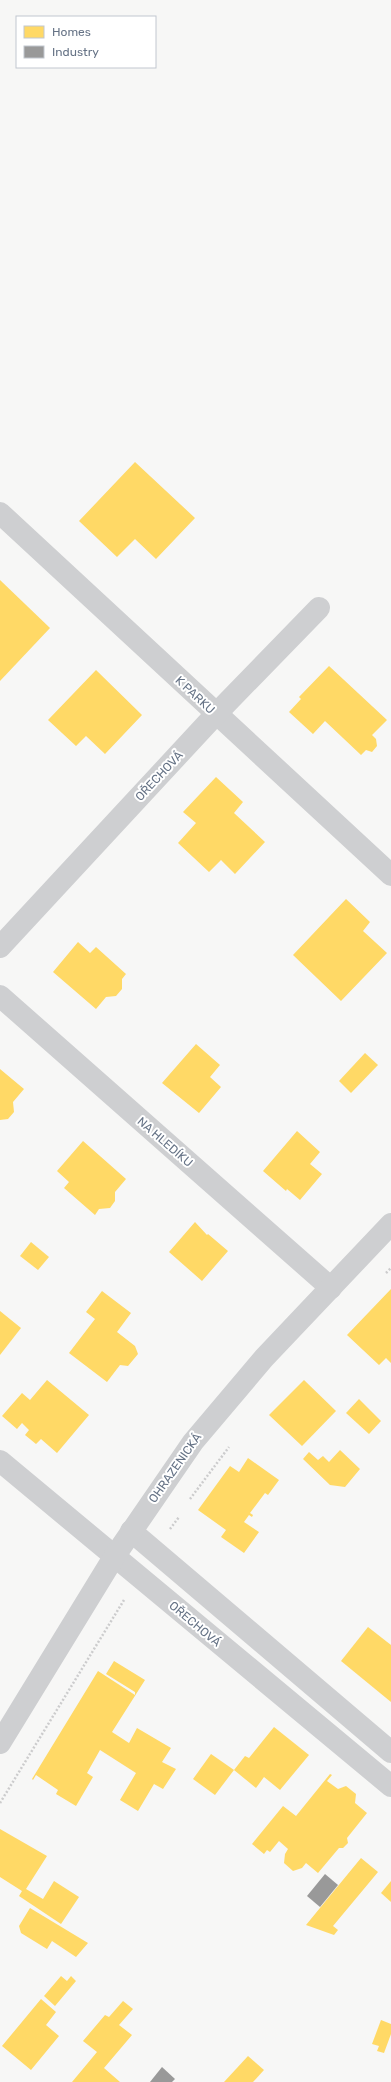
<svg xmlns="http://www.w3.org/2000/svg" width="391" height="2082" viewBox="0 0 391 2082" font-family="Rubik,sans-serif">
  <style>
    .homes { fill: #ffd966 }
    .industry { fill: #999 }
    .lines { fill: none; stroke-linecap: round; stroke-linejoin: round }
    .path { stroke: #cccccd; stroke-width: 2.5; stroke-dasharray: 2 2; stroke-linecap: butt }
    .minor { stroke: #cecfd1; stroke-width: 22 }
    .tertiary { stroke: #cecfd1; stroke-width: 22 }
    .labels { text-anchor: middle; stroke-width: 4; stroke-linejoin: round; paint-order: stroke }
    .street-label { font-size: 12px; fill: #667386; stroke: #fff }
  </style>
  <rect width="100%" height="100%" fill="#f7f7f6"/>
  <g class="homes">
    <path d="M135,462L195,518L156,559L135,539L117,557L79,521Z"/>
    <path d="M0,580L50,628L0,681Z"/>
    <path d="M329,666L387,720L372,735L376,739L377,746L372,752L366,750L361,755L325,721L313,734L289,712L301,699L299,697Z"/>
    <path d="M96,670L142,715L105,754L86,736L76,746L48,720Z"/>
    <path d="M216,777L243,802L234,813L265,842L235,874L221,860L209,872L178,843L196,823L183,812Z"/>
    <path d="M346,899L370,922L363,931L387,953L341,1001L293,955Z"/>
    <path d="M78,942L90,953L96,947L126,974L122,979V989L116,996L106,997L96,1009L53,972Z"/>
    <path d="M196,1044L220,1065L210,1077L221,1087L199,1113L162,1083Z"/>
    <path d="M365,1053L378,1065L351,1093L339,1081Z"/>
    <path d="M0,1069L24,1089L13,1102L14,1112L8,1119L0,1120Z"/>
    <path d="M297,1131L320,1152L310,1164L322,1174L300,1200L287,1189L286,1191L263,1171Z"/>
    <path d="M83,1141L126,1179L115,1192V1201L110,1208L99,1209L95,1215L64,1188L69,1182L57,1171Z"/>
    <path d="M195,1222L207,1235L208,1234L228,1251L202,1281L169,1252Z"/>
    <path d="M31,1242L49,1257L38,1270L20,1256Z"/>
    <path d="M391,1289V1363L386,1358L379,1365L347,1335Z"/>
    <path d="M102,1291L131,1313L117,1332L135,1346L138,1354L128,1366L120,1365L107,1382L69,1353L95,1319L86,1312Z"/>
    <path d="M0,1311L21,1328L0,1355Z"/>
    <path d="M47,1380L89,1415L57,1453L41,1439L36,1444L25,1435L29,1430L22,1423L17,1429L2,1416L22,1393L30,1400Z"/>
    <path d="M304,1380L336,1411L302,1446L269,1415Z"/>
    <path d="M359,1399L381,1421L369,1434L346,1413Z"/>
    <path d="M340,1450L360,1469L345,1487L330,1485L303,1459L309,1452L318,1460L323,1456L329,1462Z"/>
    <path d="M248,1458L279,1480L268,1495L265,1493L250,1513L253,1515L252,1517L249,1515L244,1522L259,1532L244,1553L221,1537L226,1530L198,1510L230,1466L239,1472Z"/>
    <path d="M368,1627L391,1645V1702L341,1661Z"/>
    <path d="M114,1661L145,1680L112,1732L129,1743L137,1728L171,1748L162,1762L176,1769L163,1789L154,1784L138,1811L120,1800L136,1773L100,1750L87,1773L93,1777L76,1806L56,1794L58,1790L36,1775L33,1780L32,1779L98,1671L135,1695V1692L106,1674Z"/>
    <path d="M274,1727L309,1755L280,1790L264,1777L256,1788L234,1770L215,1795L193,1779L211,1754L234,1770L245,1756L249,1758Z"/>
    <path d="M330,1774L332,1775L327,1781L338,1789L346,1786L356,1794L355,1803L367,1813L347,1838L348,1843L343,1848H339L318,1873L306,1863L302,1868L293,1871L284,1863L285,1854L288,1849L279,1841L270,1852L267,1850L264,1854L252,1844L283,1806L296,1816Z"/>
    <path d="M0,1829L47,1856L26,1889L43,1899L54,1881L79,1897L61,1924L19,1896L22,1891L0,1877Z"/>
    <path d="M361,1858L378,1872L333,1926L338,1930L334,1935L306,1925Z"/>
    <path d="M391,1881V1902L381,1893Z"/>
    <path d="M30,1908L88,1943L76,1957L52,1941L47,1949L21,1933L19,1926Z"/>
    <path d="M61,1976L67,1981L71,1976L76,1981L55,2006L44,1996Z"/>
    <path d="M41,1999L56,2012L46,2025L59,2036L31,2070L2,2046Z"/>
    <path d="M123,2001L133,2009L119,2025L132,2035L104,2068L120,2082H72L97,2052L83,2041L105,2015L109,2017Z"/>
    <path d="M381,2020L391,2024V2034L384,2053L377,2051L379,2046L372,2044Z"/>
    <path d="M248,2056L264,2070L253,2082H224Z"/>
  </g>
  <g class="industry">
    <path d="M325,1874L338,1885L320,1907L307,1896Z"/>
    <path d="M162,2067L175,2079L172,2082H150Z"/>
  </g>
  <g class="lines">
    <g class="path">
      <path d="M386,1273L391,1268"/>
      <path d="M190,1499L229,1447"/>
      <path d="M170,1529L179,1517"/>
      <path d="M0,1803L124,1600"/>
    </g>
    <g class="minor">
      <path d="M0,513L391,875"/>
      <path d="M0,947L216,714L319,608"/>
      <path d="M0,996L331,1288"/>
      <path d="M0,1461L391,1786"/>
      <path d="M131,1531L391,1752"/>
    </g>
    <path class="tertiary" d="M0,1743L114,1557L193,1442L264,1358L391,1224"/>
  </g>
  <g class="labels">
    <g class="street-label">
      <text transform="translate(195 695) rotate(43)" y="4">K PARKU</text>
      <text transform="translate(159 776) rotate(-47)" y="4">OŘECHOVÁ</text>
      <text transform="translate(165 1142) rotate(41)" y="4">NA HLEDÍKU</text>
      <text transform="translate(175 1468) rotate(-55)" y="4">OHRAZENICKÁ</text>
      <text transform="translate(195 1624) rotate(40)" y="4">OŘECHOVÁ</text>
    </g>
  </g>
  <rect x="16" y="16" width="140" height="52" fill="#ffffff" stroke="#c2c7cf"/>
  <rect x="24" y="26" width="20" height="12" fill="#ffd966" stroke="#c2c7cf"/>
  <text x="52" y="36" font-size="12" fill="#667386">Homes</text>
  <rect x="24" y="46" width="20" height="12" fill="#999999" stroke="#c2c7cf"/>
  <text x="52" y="56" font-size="12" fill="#667386">Industry</text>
</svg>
